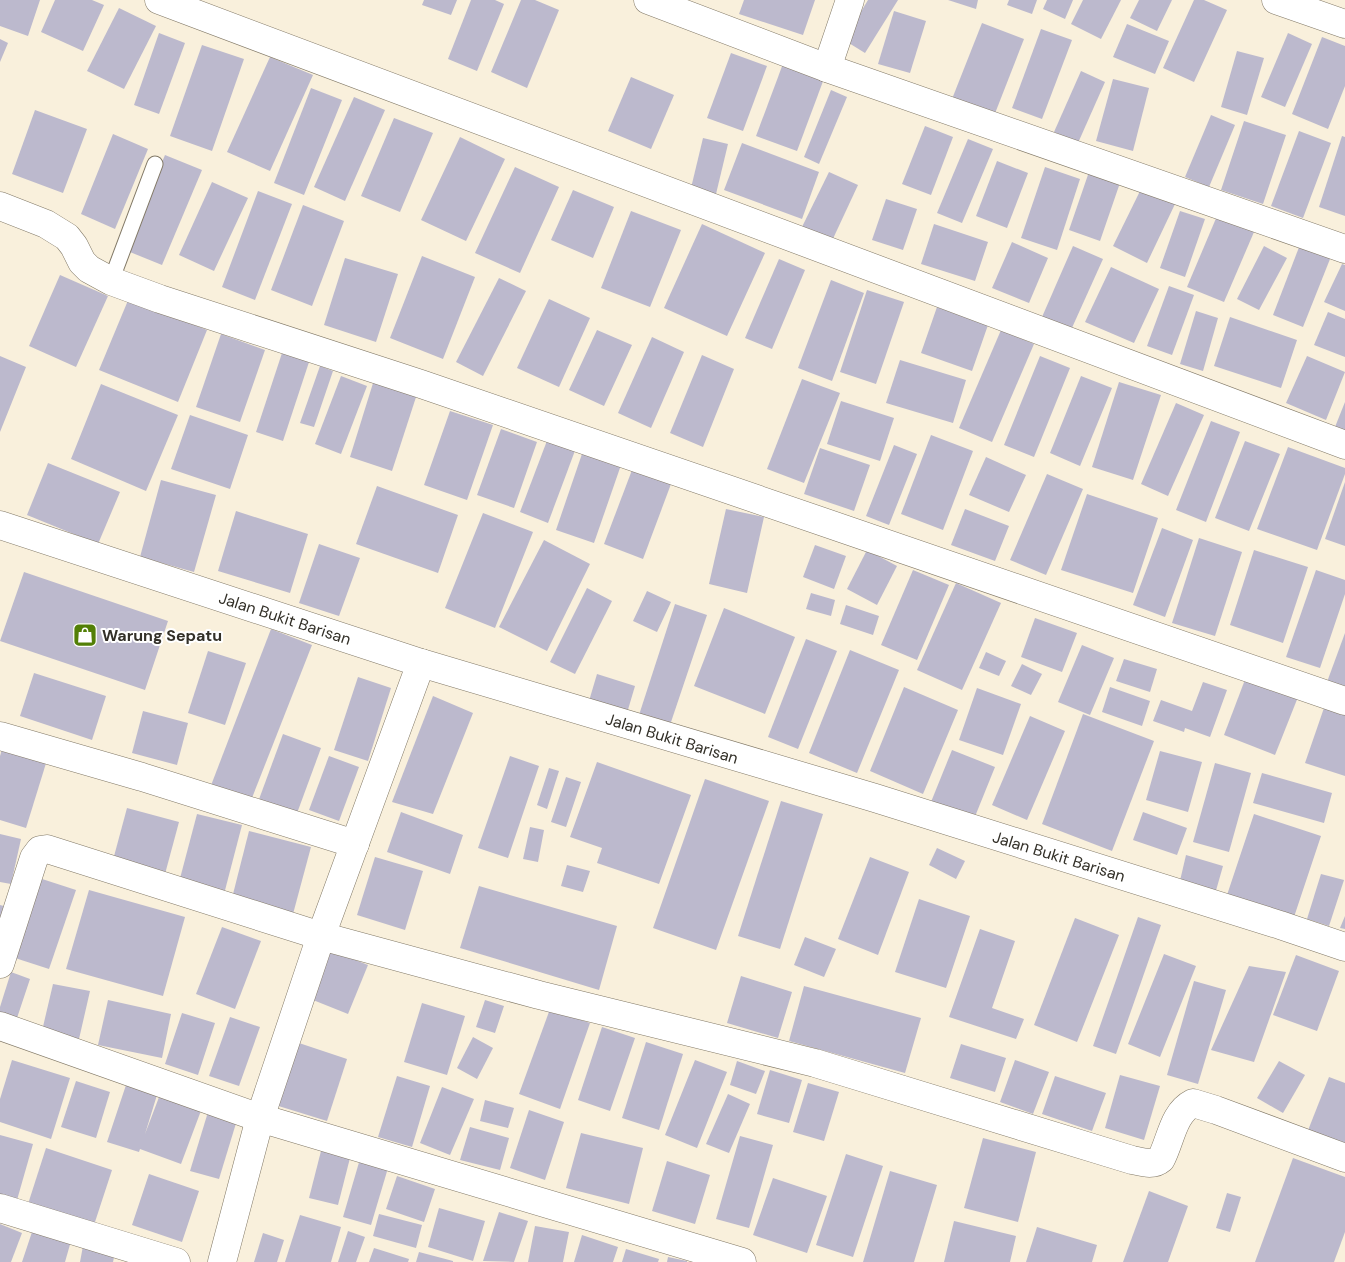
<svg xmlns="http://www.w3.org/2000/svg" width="1345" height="1262" viewBox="0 0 1345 1262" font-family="'DM Sans',sans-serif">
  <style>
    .building { fill: #bcb9cd }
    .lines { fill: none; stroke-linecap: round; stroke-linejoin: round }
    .lane-casing { stroke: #827967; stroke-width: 17 }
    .street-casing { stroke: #827967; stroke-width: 29 }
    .secondary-casing { stroke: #827967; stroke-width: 29 }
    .lane { stroke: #fff; stroke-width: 15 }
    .street { stroke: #fff; stroke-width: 28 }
    .secondary { stroke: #fff; stroke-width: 28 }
    .labels { text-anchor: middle; stroke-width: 4; stroke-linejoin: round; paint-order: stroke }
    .street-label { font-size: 16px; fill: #333028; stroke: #fff }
    .poi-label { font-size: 16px; font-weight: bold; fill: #333028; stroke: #fff; text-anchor: start }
  </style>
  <rect width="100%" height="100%" fill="#f9f0dc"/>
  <g class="building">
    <path d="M0,0H40L28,36L0,26Z"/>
    <path d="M55,0H92L104,5L83,51L41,32Z"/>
    <path d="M424,0H457L451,15L422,5Z"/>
    <path d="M471,0H495L504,4L477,71L448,59Z"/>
    <path d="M521,0H535L559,10L527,88L491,72Z"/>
    <path d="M744,0H815L803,35L739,14Z"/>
    <path d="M868,0H898L865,53L844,40Z"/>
    <path d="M948,0H978L976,9Z"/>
    <path d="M1009,0H1037L1032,14L1007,5Z"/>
    <path d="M1047,0H1073L1065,19L1043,9Z"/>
    <path d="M1083,0H1121L1101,39L1071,24Z"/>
    <path d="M1139,0H1172L1157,31L1130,18Z"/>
    <path d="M1194,0H1204L1227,10L1194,82L1163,68Z"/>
    <path d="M119,8L156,26L124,89L87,71Z"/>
    <path d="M894,11L926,21L910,73L878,64Z"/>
    <path d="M982,23L1024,39L994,116L952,99Z"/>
    <path d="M1127,24L1169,41L1155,74L1113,57Z"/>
    <path d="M1041,29L1072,40L1042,119L1012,108Z"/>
    <path d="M159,33L185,43L159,114L134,105Z"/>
    <path d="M1288,33L1312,44L1285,107L1261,97Z"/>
    <path d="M1322,37L1345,46V86L1328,129L1292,114Z"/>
    <path d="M0,39L8,43L0,62Z"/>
    <path d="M202,45L244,59L212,151L170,136Z"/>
    <path d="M1237,51L1264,58L1247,115L1221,107Z"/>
    <path d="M731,53L767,66L743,131L707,118Z"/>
    <path d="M270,57L313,75L270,171L227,152Z"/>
    <path d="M784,61L825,76L797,151L756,136Z"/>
    <path d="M1081,71L1105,82L1078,143L1054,132Z"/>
    <path d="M631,77L674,95L651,149L608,131Z"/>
    <path d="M1113,79L1149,88L1133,151L1096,141Z"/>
    <path d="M311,88L342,100L304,195L274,183Z"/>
    <path d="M831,90L847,97L819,164L804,157Z"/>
    <path d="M354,97L385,110L345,201L314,187Z"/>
    <path d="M35,110L87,129L63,193L12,174Z"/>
    <path d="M1211,115L1235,125L1209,187L1185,177Z"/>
    <path d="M394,118L433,133L400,212L361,196Z"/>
    <path d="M1244,121L1286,135L1263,204L1221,190Z"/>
    <path d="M925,126L953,137L931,195L902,184Z"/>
    <path d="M1299,131L1331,143L1303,218L1271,206Z"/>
    <path d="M113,134L148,149L115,229L81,214Z"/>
    <path d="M1342,136L1345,137V216L1319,207Z"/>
    <path d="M460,137L505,159L466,241L421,220Z"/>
    <path d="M703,138L728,144L716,194L691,188Z"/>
    <path d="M968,139L993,149L962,223L937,213Z"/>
    <path d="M742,143L819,172L802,219L724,190Z"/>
    <path d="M165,155L202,170L162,265L125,250Z"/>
    <path d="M997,161L1028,173L1007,228L976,216Z"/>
    <path d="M515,167L559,187L520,273L475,253Z"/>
    <path d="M1045,167L1080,179L1057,250L1021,238Z"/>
    <path d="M1090,169L1121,180L1100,241L1069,230Z"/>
    <path d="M829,172L858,185L831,243L801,229Z"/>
    <path d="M212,182L248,198L214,271L179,255Z"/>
    <path d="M1142,187L1175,204L1147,263L1113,246Z"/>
    <path d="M573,190L614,207L593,258L551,240Z"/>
    <path d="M258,191L292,204L255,300L222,287Z"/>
    <path d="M886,199L917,209L903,250L872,240Z"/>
    <path d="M303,205L344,221L312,306L271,290Z"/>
    <path d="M631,211L681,230L650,307L601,288Z"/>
    <path d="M1180,211L1205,219L1185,277L1160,268Z"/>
    <path d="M1217,216L1254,232L1224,302L1187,287Z"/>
    <path d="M702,224L765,253L727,336L664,308Z"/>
    <path d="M934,224L988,242L975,281L921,264Z"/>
    <path d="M1012,242L1048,258L1029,303L992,288Z"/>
    <path d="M1301,242L1332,254L1303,327L1273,315Z"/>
    <path d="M1073,246L1103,259L1071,330L1042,317Z"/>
    <path d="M1264,246L1287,258L1259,310L1237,299Z"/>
    <path d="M422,256L475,277L443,359L390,338Z"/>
    <path d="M345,258L398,274L376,342L324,325Z"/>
    <path d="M779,259L805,270L772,349L745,338Z"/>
    <path d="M1342,264L1345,265V311L1324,302Z"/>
    <path d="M1111,267L1159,289L1134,343L1085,322Z"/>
    <path d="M60,275L108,296L76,367L29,346Z"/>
    <path d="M499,278L526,291L483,376L456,362Z"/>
    <path d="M831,280L864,293L832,381L798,368Z"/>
    <path d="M1169,286L1194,295L1172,355L1147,346Z"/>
    <path d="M867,290L904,302L876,384L840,372Z"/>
    <path d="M129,298L207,330L178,402L99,370Z"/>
    <path d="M549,299L590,318L559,387L517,368Z"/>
    <path d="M937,307L988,325L972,371L921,353Z"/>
    <path d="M1196,311L1218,318L1203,371L1180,364Z"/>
    <path d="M1328,312L1345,319V357L1314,345Z"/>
    <path d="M1230,317L1297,340L1281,388L1214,366Z"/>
    <path d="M597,330L632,345L604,406L569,390Z"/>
    <path d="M1001,330L1034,344L992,442L959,428Z"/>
    <path d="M221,334L265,350L240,422L196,407Z"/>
    <path d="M652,337L684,352L651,428L618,413Z"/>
    <path d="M283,350L310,359L283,441L256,432Z"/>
    <path d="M702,355L734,369L703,447L670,433Z"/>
    <path d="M0,356L26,367L0,432Z"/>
    <path d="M1040,356L1070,368L1034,457L1004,445Z"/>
    <path d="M1307,356L1345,372L1326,420L1286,403Z"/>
    <path d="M900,360L966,380L953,423L886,403Z"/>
    <path d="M320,366L333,371L314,427L300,423Z"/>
    <path d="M341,376L367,386L341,454L315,444Z"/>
    <path d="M1081,376L1112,388L1080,466L1050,453Z"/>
    <path d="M802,379L840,393L804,483L767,469Z"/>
    <path d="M374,380L417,394L392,471L350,457Z"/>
    <path d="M1119,382L1161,395L1133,480L1092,467Z"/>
    <path d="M101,384L178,415L146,491L71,459Z"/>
    <path d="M841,401L894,418L880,461L827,444Z"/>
    <path d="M1345,402V431L1335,427Z"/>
    <path d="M1176,403L1204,415L1168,496L1141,484Z"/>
    <path d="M450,411L493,425L467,500L424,485Z"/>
    <path d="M190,415L248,435L230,489L171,469Z"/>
    <path d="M1211,421L1240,432L1206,522L1176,510Z"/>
    <path d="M501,429L537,442L514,508L477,495Z"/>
    <path d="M931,435L973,451L943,530L901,514Z"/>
    <path d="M548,438L576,448L548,523L520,512Z"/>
    <path d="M1245,441L1280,454L1249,531L1215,518Z"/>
    <path d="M894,445L917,454L889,525L866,516Z"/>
    <path d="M1288,447L1345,468V474L1317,550L1257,529Z"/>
    <path d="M820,448L870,465L854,511L804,494Z"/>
    <path d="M583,451L621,465L594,543L556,530Z"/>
    <path d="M986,457L1026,475L1009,512L969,495Z"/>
    <path d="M48,463L120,492L98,544L27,515Z"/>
    <path d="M632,470L671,484L643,559L604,544Z"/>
    <path d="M1047,474L1083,489L1046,575L1010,560Z"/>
    <path d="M161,480L216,495L194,572L140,557Z"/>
    <path d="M1345,482V546L1325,539Z"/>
    <path d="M377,486L458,515L438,573L356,544Z"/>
    <path d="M1087,494L1158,518L1133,593L1061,570Z"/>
    <path d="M726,509L764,517L747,593L709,584Z"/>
    <path d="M965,509L1009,526L995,561L951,545Z"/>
    <path d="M236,511L308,534L290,593L218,571Z"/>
    <path d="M483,513L533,532L495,628L445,608Z"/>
    <path d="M1162,528L1193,540L1165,617L1133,605Z"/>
    <path d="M1199,538L1242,552L1215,636L1172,623Z"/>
    <path d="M544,540L590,564L547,651L499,627Z"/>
    <path d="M319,544L360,558L339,616L299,603Z"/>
    <path d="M815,545L846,556L834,589L803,577Z"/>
    <path d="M867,550L897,566L877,605L847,589Z"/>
    <path d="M1254,550L1308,567L1283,643L1230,625Z"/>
    <path d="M913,570L949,585L917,660L881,645Z"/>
    <path d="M1316,570L1345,580V594L1320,668L1286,657Z"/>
    <path d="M24,572L168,621L145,690L0,641Z"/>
    <path d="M956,583L1001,603L962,690L917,670Z"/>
    <path d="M587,588L612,601L575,674L550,662Z"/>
    <path d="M647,591L671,602L657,632L633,621Z"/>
    <path d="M811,593L835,600L831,616L806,609Z"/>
    <path d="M675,604L707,615L670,725L639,715Z"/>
    <path d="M846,605L879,616L873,635L840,624Z"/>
    <path d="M724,608L795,637L765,714L694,686Z"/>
    <path d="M1035,618L1077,633L1062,672L1021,657Z"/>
    <path d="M271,629L312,645L250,803L210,788Z"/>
    <path d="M1345,633V688L1327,682Z"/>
    <path d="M806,639L837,651L798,749L768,737Z"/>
    <path d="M1082,645L1114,658L1090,715L1058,702Z"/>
    <path d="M850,650L899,670L857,773L809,753Z"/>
    <path d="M208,651L246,663L225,725L188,713Z"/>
    <path d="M986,652L1006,661L999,676L979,668Z"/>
    <path d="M1124,659L1157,669L1150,692L1116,681Z"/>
    <path d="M1022,664L1042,674L1031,695L1011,686Z"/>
    <path d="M34,673L106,696L92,740L20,716Z"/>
    <path d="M597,674L635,686L627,713L589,701Z"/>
    <path d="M358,677L391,688L368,761L334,750Z"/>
    <path d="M1246,677L1298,697L1275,755L1224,735Z"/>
    <path d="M1203,682L1227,690L1210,737L1185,728L1184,732L1153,721L1161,700L1192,711Z"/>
    <path d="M904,687L958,710L923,794L870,771Z"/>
    <path d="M1110,687L1150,701L1142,726L1102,712Z"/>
    <path d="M977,688L1021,704L1003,755L959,740Z"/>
    <path d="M433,696L473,713L433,814L392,802Z"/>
    <path d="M1325,705L1345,712V776L1305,763Z"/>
    <path d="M143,711L188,723L177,765L132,753Z"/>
    <path d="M1083,714L1154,741L1112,851L1042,824Z"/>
    <path d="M1030,716L1065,731L1027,820L992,805Z"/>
    <path d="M283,734L321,748L296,816L258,802Z"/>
    <path d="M3,746L47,760L26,828L0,820V756Z"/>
    <path d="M952,750L995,767L974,819L931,802Z"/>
    <path d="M1160,751L1202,762L1188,812L1146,800Z"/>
    <path d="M329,756L359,767L339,821L309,810Z"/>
    <path d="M510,756L539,766L508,858L478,848Z"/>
    <path d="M597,762L691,795L659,884L597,863L602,848L570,837Z"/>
    <path d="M1215,763L1251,773L1229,852L1193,842Z"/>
    <path d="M549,768L559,771L547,809L537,805Z"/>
    <path d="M1262,773L1332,793L1324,823L1253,803Z"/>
    <path d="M566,777L581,782L566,827L551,822Z"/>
    <path d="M705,779L769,801L716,950L653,928Z"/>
    <path d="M781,801L823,814L780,949L738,936Z"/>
    <path d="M127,808L179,822L165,874L113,860Z"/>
    <path d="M401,812L463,835L450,874L387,852Z"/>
    <path d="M1143,812L1187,828L1177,855L1133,840Z"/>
    <path d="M197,814L242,825L223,898L178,886Z"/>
    <path d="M1254,814L1321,836L1294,917L1227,895Z"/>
    <path d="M530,827L544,830L538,862L523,859Z"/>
    <path d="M249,831L311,847L293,914L232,898Z"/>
    <path d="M0,834L21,839L11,884L0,882Z"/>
    <path d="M937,848L965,861L956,879L929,865Z"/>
    <path d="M1186,855L1223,866L1215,894L1179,885Z"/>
    <path d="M375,857L423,871L405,930L357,915Z"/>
    <path d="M870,857L909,872L878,955L838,939Z"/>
    <path d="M567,865L590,871L583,892L561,886Z"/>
    <path d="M1321,874L1344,880L1329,926L1307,919Z"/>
    <path d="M39,878L76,890L49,969L12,957Z"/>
    <path d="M479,886L617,926L599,990L460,948Z"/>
    <path d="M89,890L185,917L163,996L66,969Z"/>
    <path d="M919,899L970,916L946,988L895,972Z"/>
    <path d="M0,905L7,907L0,926Z"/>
    <path d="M1345,916V929L1340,928Z"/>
    <path d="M1138,917L1161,925L1116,1054L1093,1046Z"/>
    <path d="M1075,918L1119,935L1077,1042L1034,1025Z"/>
    <path d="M222,927L261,941L235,1009L196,994Z"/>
    <path d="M980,929L1015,941L992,1008L1024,1019L1016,1039L949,1017Z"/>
    <path d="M805,937L836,949L824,977L794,965Z"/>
    <path d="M328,949L368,965L348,1014L308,998Z"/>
    <path d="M1164,954L1196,966L1160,1057L1128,1044Z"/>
    <path d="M1296,955L1339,971L1317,1031L1273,1015Z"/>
    <path d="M1249,966L1286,972L1254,1062L1211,1050Z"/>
    <path d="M11,972L30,979L16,1021L0,1016V1007Z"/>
    <path d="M741,976L792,992L778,1038L727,1023Z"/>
    <path d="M1194,981L1226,990L1198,1084L1167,1075Z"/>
    <path d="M53,984L90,991L79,1039L42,1031Z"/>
    <path d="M804,986L921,1018L905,1073L789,1041Z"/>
    <path d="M108,1000L171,1014L162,1058L98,1045Z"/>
    <path d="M485,1000L504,1006L495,1033L476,1027Z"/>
    <path d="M422,1003L465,1016L447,1075L404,1062Z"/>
    <path d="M550,1009L590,1023L560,1109L519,1094Z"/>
    <path d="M182,1013L215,1023L198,1075L165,1064Z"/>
    <path d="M230,1017L260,1027L239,1086L209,1076Z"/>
    <path d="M602,1027L635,1038L610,1111L578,1100Z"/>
    <path d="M473,1037L493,1048L477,1079L457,1068Z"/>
    <path d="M293,1041L347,1059L327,1121L272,1104Z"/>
    <path d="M646,1042L683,1054L659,1130L622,1118Z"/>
    <path d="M961,1044L1006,1058L995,1092L950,1078Z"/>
    <path d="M12,1060L70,1078L51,1139L0,1122V1099Z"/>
    <path d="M695,1060L727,1072L697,1148L665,1135Z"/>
    <path d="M1015,1060L1049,1072L1033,1114L1000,1102Z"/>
    <path d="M737,1061L765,1071L756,1094L730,1085Z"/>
    <path d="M1279,1061L1305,1075L1283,1113L1257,1098Z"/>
    <path d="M770,1070L802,1080L789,1123L757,1114Z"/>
    <path d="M1120,1075L1160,1086L1144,1140L1105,1128Z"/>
    <path d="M397,1076L430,1086L412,1147L378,1137Z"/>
    <path d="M1055,1076L1106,1093L1092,1131L1042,1114Z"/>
    <path d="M1329,1077L1345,1083V1153L1305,1138Z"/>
    <path d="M76,1081L110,1092L96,1138L61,1127Z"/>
    <path d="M808,1083L839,1092L824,1141L793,1132Z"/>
    <path d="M164,1084L205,1100L181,1164L140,1149L139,1152L107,1142L126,1085L157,1095L145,1134Z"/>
    <path d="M442,1087L474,1099L450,1155L420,1143Z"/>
    <path d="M728,1094L750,1104L729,1153L706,1144Z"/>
    <path d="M485,1100L514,1108L508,1128L480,1121Z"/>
    <path d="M529,1110L564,1122L545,1180L510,1168Z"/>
    <path d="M208,1112L237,1120L219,1179L190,1171Z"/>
    <path d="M470,1127L509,1138L500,1170L460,1160Z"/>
    <path d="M581,1133L643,1148L629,1204L566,1188Z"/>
    <path d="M0,1135L33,1144L17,1200L0,1195Z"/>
    <path d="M740,1136L773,1145L749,1228L716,1219Z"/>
    <path d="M983,1138L1036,1152L1018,1222L964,1208Z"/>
    <path d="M46,1148L112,1170L94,1225L28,1204Z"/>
    <path d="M321,1151L350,1158L338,1205L309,1198Z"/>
    <path d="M846,1154L883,1166L853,1257L816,1245Z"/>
    <path d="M1293,1158L1345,1177V1232L1334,1262H1255Z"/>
    <path d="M360,1159L388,1168L371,1225L343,1217Z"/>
    <path d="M667,1161L710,1175L695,1224L652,1211Z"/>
    <path d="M890,1171L937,1185L914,1262H863Z"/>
    <path d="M149,1174L199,1191L182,1242L132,1225Z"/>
    <path d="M397,1176L435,1189L424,1222L386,1209Z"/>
    <path d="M773,1178L827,1196L807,1253L753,1235Z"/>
    <path d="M1149,1191L1188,1206L1168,1262H1123Z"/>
    <path d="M1227,1193L1241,1197L1230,1232L1216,1228Z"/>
    <path d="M439,1208L485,1221L473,1261L428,1247Z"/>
    <path d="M499,1212L528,1221L514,1262L483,1261Z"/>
    <path d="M379,1214L422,1225L416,1248L373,1236Z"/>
    <path d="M300,1215L341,1227L331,1262H285Z"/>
    <path d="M954,1221L1016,1236L1010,1262H944Z"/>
    <path d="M0,1224L22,1233L11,1262H0Z"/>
    <path d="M535,1226L569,1232L563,1262H528Z"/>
    <path d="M1037,1227L1097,1245L1092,1262H1026Z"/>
    <path d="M33,1229L71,1241L65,1262H22Z"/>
    <path d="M348,1231L365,1237L356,1262H338Z"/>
    <path d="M263,1233L284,1240L277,1262H254Z"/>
    <path d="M582,1235L618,1247L613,1262H574Z"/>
    <path d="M83,1246L115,1253L113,1262H80Z"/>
    <path d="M374,1248L409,1259L408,1262H369Z"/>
    <path d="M626,1249L659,1259L658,1262H622Z"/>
    <path d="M419,1252L453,1261V1262H416Z"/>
    <path d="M668,1257L687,1261V1262H667Z"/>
  </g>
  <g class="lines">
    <g class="lane-casing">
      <path id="lane" d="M111,281L155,164"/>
    </g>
    <g class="street-casing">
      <g id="street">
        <path d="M159,0L1345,445"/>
        <path d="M648,0L827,68L1345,249"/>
        <path d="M1276,0L1345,24"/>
        <path d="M827,68L850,0"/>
        <path d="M0,206L46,224L67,237L74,246L82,262L89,269L111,281L160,299L421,384L1345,701"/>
        <path d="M0,736L142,777L355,844"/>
        <path d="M0,964L34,858L40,850L47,849L321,936L539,995L815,1063L1132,1160C1142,1162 1153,1166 1161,1159C1171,1140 1173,1113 1193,1103L1216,1110L1345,1158"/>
        <path d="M0,1026L260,1118L742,1262"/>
        <path d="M0,1208L176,1262"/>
        <path d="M222,1262L260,1118L321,936L421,663"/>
      </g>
    </g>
    <g class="secondary-casing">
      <path id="secondary" d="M0,525L421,663L875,798L1280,925L1345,947"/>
    </g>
    <use href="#lane" class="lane"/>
    <use href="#street" class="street"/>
    <use href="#secondary" class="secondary"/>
  </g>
  <defs>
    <g id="shop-square" transform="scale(1.25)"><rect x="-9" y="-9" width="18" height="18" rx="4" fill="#527f06" stroke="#fff"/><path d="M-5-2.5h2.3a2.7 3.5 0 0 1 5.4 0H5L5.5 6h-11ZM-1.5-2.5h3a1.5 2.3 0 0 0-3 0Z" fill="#fff"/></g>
  </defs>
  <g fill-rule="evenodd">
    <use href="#shop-square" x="85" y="635"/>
  </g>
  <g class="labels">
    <g class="street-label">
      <text transform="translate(285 618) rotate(18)" y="6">Jalan Bukit Barisan</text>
      <text transform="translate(672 738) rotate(17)" y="6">Jalan Bukit Barisan</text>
      <text transform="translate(1059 856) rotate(17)" y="6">Jalan Bukit Barisan</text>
    </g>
    <g class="poi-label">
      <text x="102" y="641">Warung Sepatu</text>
    </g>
  </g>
</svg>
